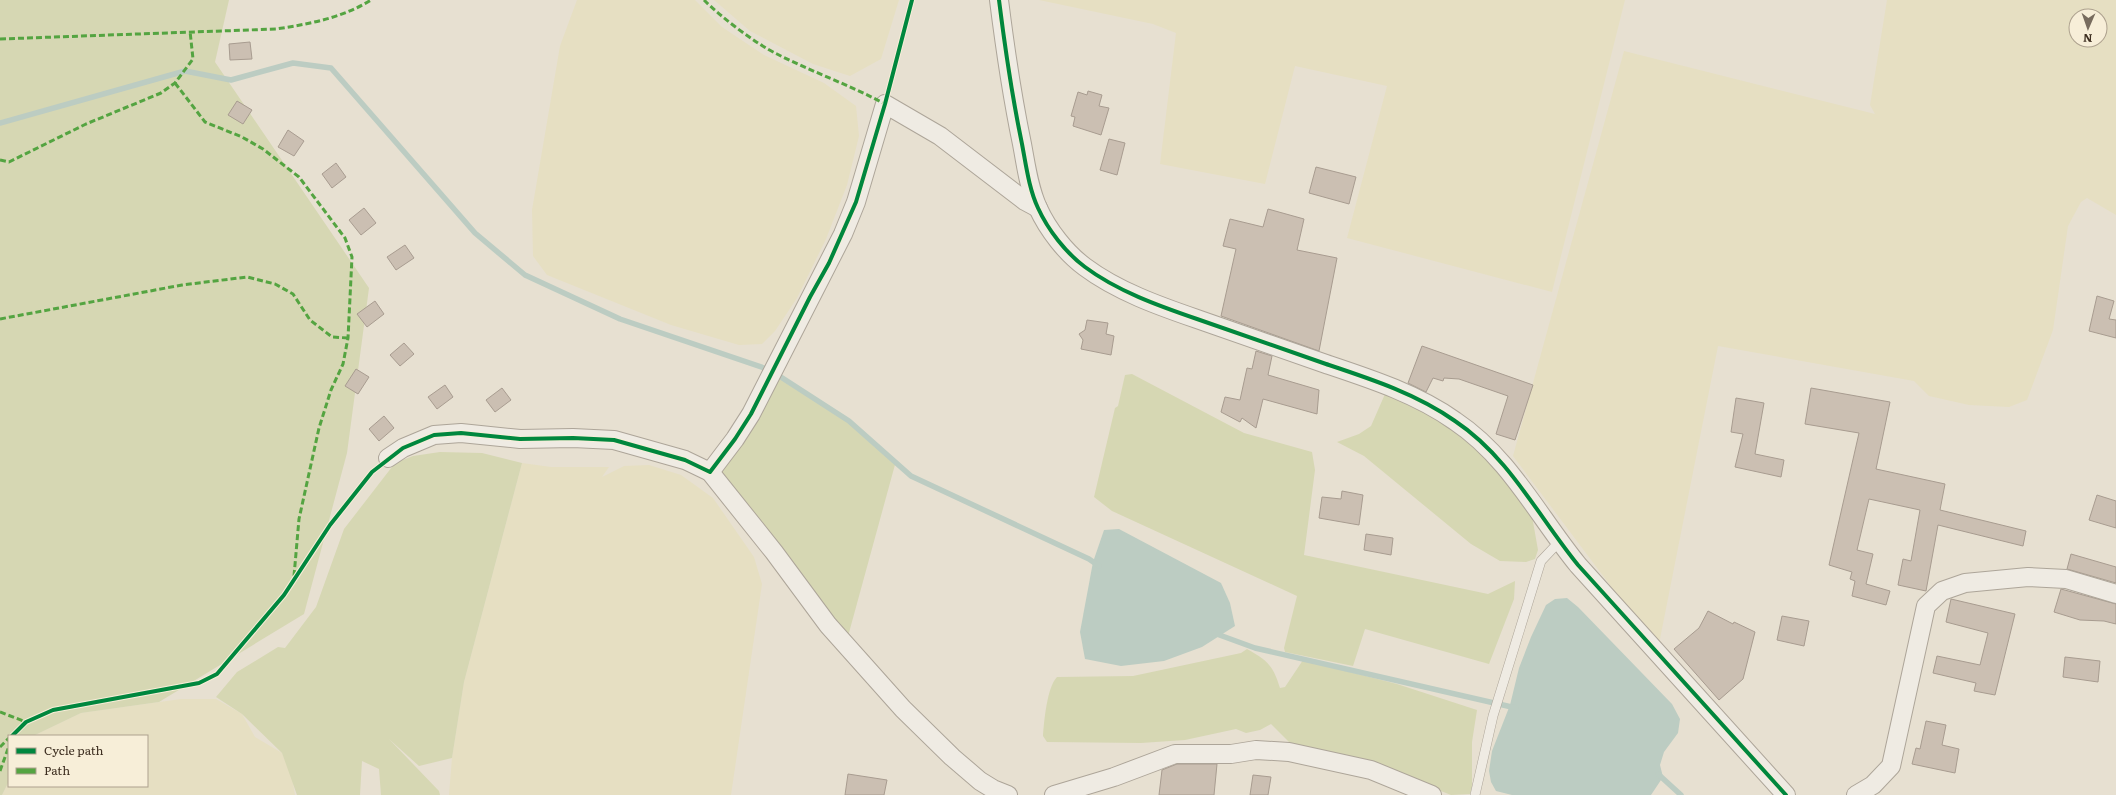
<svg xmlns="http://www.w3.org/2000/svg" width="2116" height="795" viewBox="0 0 2116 795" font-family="Literata,serif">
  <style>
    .farmland { fill: #e6dfc2; fill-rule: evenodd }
    .green { fill: #d6d7b3 }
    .water { fill: #bcccc2 }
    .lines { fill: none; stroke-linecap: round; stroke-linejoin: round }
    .stream { stroke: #bcccc2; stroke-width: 5.5 }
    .building { fill: #cbbfb2; stroke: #a89c90 }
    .lane-casing { stroke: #ada599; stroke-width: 10 }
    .street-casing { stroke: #ada599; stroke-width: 20 }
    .lane { stroke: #efebe3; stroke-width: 9 }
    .street { stroke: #efebe3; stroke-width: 18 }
    .quiet { stroke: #54a441; stroke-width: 3; stroke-dasharray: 6 3; stroke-linecap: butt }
    .cycleway-casing { stroke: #f7eed8; stroke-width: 6 }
    .cycleway { stroke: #00873e; stroke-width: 4 }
  </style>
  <rect width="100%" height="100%" fill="#e7e0d1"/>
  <g class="farmland">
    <path d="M577,0H695L722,27L764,55L824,83L856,106L859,136L847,185L826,239L797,298L775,331L762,344L739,345L671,325L547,275L533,256L532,210L560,46Z"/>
    <path d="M714,0H899L881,59L850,76L813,64L750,31Z"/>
    <path d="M1039,0H1625L1552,292L1347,238L1387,86L1295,66L1265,184L1160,164L1176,33L1153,24Z"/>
    <path d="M1887,0H2116V215L2087,198L2081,202L2068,226L2053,330L2027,400L2009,407L1969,405L1929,396L1914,381L1718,346L1658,649L1513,456L1624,51L1875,114L1870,105ZM2076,16H2100V40H2076Z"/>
    <path d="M522,463L551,467H609L602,477L624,466L649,465L681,475L713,498L754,557L762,584L731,795H449L452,758L464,682Z"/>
    <path d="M181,699H216L242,714L255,737L282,753L292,778L295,795H2L9,781V786H147V736H33L81,713Z"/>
  </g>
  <g class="green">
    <path d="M0,0H229L215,62L369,288L347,453L304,614L159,702L81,713L33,736H9V781L2,795H0Z"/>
    <path d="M778,373L808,397L851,424L896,461L847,640L739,502L719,468Z"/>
    <path d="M1132,374L1244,433L1312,452L1315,470L1304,555L1488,594L1515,581L1514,599L1489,664L1365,629L1353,666L1285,652L1284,648L1297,596L1112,511L1094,497L1115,408L1118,406L1125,375Z"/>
    <path d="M1385,394L1439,418L1466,437L1489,461L1532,516L1538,550L1535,559L1526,562L1500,561L1471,544L1364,456L1337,442L1359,434L1371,426Z"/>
    <path d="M440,452L482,453L522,463L464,682L452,758L419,766L389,739L439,791L440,795H381L379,769L362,761L360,795H297L282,753L242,714L216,697L237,672L278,647L285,648L316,607L344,529L395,463L413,456Z"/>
    <path d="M1247,649C1267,660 1273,665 1280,688L1285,687L1303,660L1397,684L1477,710L1472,742V787L1470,794L1451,795L1378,766L1294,747L1271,724L1260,730L1246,733L1236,729L1185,740L1141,743L1047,742L1043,736C1044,722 1047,687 1057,677L1133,676L1241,653Z"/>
  </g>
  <g class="water">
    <path d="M1119,529L1221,583L1230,603L1235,626L1202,647L1164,661L1121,666L1085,659L1080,632L1093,562L1104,530Z"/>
    <path d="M1567,598L1578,607L1672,704L1680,719L1678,733L1664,752L1660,765L1663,777L1651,795H1512L1496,791L1491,782L1489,771L1492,751L1510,705L1519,668L1531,637L1546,605L1555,599Z"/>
  </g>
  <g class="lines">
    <g class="stream">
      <path d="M0,123L185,71L231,80L293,63L331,68L475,233L525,275L620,319L770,370L849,421L911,476L1089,559L1099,566"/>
      <path d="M1214,633L1255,648L1516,708"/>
      <path d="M1658,774L1681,795"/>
    </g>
  </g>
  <g class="building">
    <path d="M250,42L252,59L230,60L229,44Z"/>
    <path d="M1088,91L1102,95L1099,106L1109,108L1101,135L1073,126L1075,117L1071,116L1078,92L1087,95Z"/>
    <path d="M237,101L252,110L243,124L228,115Z"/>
    <path d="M288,130L304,141L294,156L278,147Z"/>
    <path d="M1109,139L1125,143L1117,175L1100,170Z"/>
    <path d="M336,163L346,177L332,188L322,174Z"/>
    <path d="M1316,167L1356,177L1349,204L1309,193Z"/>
    <path d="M364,208L376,223L361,235L349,220Z"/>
    <path d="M1268,209L1304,219L1297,250L1337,258L1319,351L1221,316L1236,249L1223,246L1230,219L1263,227Z"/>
    <path d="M405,245L414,258L396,270L387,257Z"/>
    <path d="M2097,296L2114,301L2109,319L2116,320V338L2089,331Z"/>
    <path d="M375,301L384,314L367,327L357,314Z"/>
    <path d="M1087,320L1108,323L1106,334L1114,336L1111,355L1081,349L1083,340L1079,334L1085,330Z"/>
    <path d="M404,343L414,354L400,366L390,355Z"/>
    <path d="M1422,346L1533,385L1515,440L1496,434L1508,396L1459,379L1444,378L1443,381L1433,378L1426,392L1408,383Z"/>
    <path d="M1256,351L1272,356L1268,375L1319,390L1317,414L1263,399L1256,428L1242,418L1240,422L1221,412L1225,397L1240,400L1247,368L1252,369Z"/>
    <path d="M356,369L369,377L358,394L345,386Z"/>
    <path d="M445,385L453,397L437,409L428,397Z"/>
    <path d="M502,388L511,400L495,412L486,400Z"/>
    <path d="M1811,388L1890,402L1876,469L1945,484L1940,510L2026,531L2023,546L1938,525L1926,591L1898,585L1903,559L1911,561L1920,510L1869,499L1857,550L1873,554L1866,584L1890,591L1886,605L1852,596L1855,581L1850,579L1852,572L1829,565L1859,433L1805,424Z"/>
    <path d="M1736,398L1764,403L1755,454L1784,460L1781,477L1735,467L1743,434L1731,432Z"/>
    <path d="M384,416L394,428L379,441L369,429Z"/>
    <path d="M1342,491L1363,495L1359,525L1319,518L1322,497L1341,499Z"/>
    <path d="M2097,495L2116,501V528L2089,520Z"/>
    <path d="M1366,534L1393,538L1391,555L1364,550Z"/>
    <path d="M2071,554L2116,567V583L2067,569Z"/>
    <path d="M2061,589L2116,604V624L2104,621L2080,620L2054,612Z"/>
    <path d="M1951,599L2015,614L1995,695L1974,691L1976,683L1933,673L1937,656L1980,665L1988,633L1946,622Z"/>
    <path d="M1708,611L1733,624L1734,622L1755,632L1743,679L1719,700L1674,649L1699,628Z"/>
    <path d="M1782,616L1809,621L1804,646L1777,640Z"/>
    <path d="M2065,657L2100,661L2098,682L2063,677Z"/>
    <path d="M1926,721L1946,725L1942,745L1959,749L1955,773L1912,764L1916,748L1920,749Z"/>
    <path d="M1177,764H1217L1214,795H1159L1162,770Z"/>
    <path d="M848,774L887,780L884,795H845Z"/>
    <path d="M1253,775L1271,777L1268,795H1250Z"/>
  </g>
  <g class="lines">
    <g class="lane-casing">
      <path id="lane" d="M1475,795L1493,716L1541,561L1559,542"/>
    </g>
    <g class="street-casing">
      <g id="street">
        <path d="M999,0C1005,48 1012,96 1022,144C1026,165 1029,189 1038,208C1048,230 1066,253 1085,267C1117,291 1159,306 1197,319C1240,334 1283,349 1326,364C1371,379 1417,394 1455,421C1509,457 1538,516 1578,565L1786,795"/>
        <path d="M388,458L403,448L434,435L461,433L520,439L573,438L614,440L685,460L710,472L774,552L828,625L903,709L952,757L980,781L993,789L1008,795"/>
        <path d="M710,472L735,439L751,414L843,234L856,202L885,104L940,136L1025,201L1038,208"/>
        <path d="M1054,795L1114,777L1175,754H1231L1256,750L1289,752L1371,770L1432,795"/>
        <path d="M1856,795L1873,785L1891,766L1926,606L1942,591L1965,583L2028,577L2066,579L2116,594"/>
      </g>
    </g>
    <use href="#lane" class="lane"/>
    <use href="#street" class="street"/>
    <g class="quiet">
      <path d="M704,0C721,17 756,44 777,54C812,72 850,85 885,104L886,100"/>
      <path d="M0,39L276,29C309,24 342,18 371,0"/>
      <path d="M175,83L205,122L242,137L263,149L299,177L345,238L352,257L348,338L343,364L331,390L319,428L299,519L294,576"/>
      <path d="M0,160L9,162L86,124L161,93L175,83L193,59L190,31"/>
      <path d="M0,319L182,285L247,277L275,284L293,294L310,320L332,337L348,338"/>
      <path d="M0,712L26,722"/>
      <path d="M0,747L9,738"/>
      <path d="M0,771L9,746"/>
    </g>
    <g class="cycleway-casing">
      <g id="cycleway">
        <path d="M999,0C1005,48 1012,96 1022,144C1026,165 1029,189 1038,208C1048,230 1066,253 1085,267C1117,291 1159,306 1197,319C1240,334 1283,349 1326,364C1371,379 1417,394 1455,421C1509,457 1538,516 1578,565L1786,795"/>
        <path d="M12,736L26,722L53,710L199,683L217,674L284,595L330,525L372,472L403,448L434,435L461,433L520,439L573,438L614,440L685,460L710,472L735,439L751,414L810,297L829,263L856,202L885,104L912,0"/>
      </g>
    </g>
    <use href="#cycleway" class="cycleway"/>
  </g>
  <rect x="8" y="735" width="140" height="52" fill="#f7eed8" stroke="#ada18e"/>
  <rect x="16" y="748" width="20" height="6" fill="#00873e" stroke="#ada18e"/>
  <text x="44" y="755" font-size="12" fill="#3d2e20">Cycle path</text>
  <rect x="16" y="768" width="20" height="6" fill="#54a441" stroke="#ada18e"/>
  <text x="44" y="775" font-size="12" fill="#3d2e20">Path</text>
  <g transform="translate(2088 28) rotate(182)"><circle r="19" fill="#f7eed8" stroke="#ada18e"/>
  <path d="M0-3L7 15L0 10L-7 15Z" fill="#786c5e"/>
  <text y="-6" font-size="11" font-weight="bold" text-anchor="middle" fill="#3d2e20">N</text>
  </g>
</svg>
